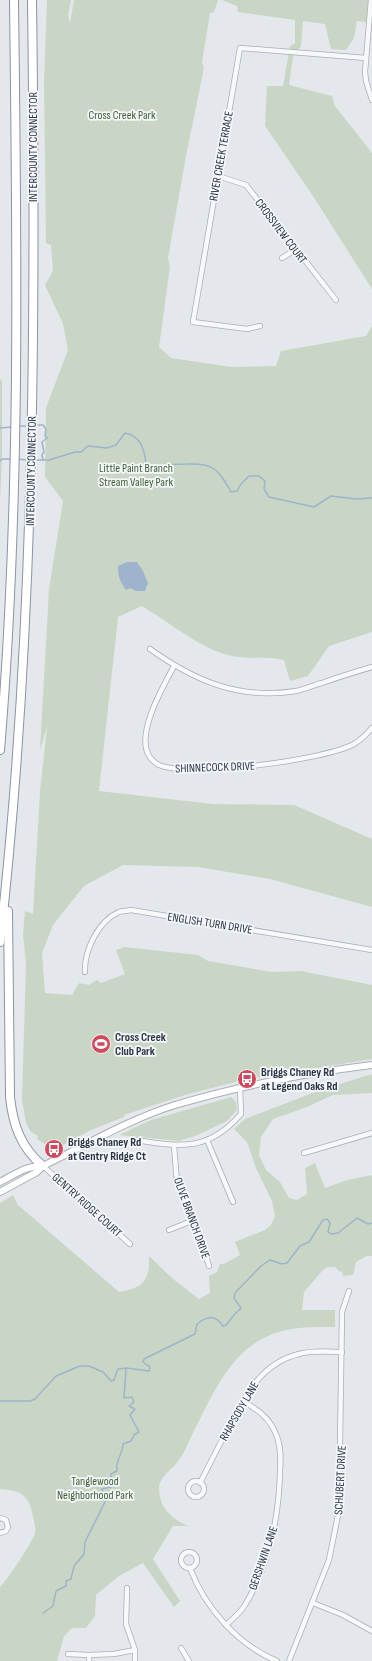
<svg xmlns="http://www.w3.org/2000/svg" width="372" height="1661" viewBox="0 0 372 1661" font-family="'Sofia Sans Condensed',sans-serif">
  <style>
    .green { fill: #c9d6c5 }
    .water { fill: #9fb4cc }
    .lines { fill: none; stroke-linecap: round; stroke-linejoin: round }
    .stream { stroke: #9fb4cc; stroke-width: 1.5 }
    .street-casing { stroke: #a9aeb7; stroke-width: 6 }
    .secondary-casing { stroke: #a9aeb7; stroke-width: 8 }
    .highway-casing { stroke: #8b94a3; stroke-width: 10 }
    .street { stroke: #f7f8fa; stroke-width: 4.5 }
    .secondary { stroke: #fff; stroke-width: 6 }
    .highway { stroke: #fff; stroke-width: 8 }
    .labels { text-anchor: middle; stroke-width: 3.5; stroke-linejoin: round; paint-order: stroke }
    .park-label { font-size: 12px; fill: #3f6138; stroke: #f4f6f9 }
    .street-label { font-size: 12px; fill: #2b3445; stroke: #f4f6f9 }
    .poi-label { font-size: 12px; font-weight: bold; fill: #2b3445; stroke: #f4f6f9; text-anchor: start }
  </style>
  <rect width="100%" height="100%" fill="#e4e7ec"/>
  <g class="green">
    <path d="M47,0H71L68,15L70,23L74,0H218L214,12L210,13L202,62L204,68L186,156L168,258L170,267L159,347L171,358L232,367L276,366L281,351L366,336L372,326V632L329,646L308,676L290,681L284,660C266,656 245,660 228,655C200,648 167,621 142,606L118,617L99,791L213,804L294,805L372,839V907L270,879L198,867L123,865L84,886L53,925L42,953L45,993L72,995L79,983L89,985L97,980L101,983L125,974L116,950L125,947L198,955L208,961L272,972L301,971L372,985V1059L243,1080L185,1095L124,1115V1117L91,1130L54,1150L37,1139L38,1136L31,1132L26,1123L22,1100L26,964L23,935L25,911L33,914L40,791L47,727L40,750L49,589L63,501L45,477L46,408L68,350L63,324L45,285L53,271L51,245L46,243L44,82Z"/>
    <path d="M222,0H372V23L357,21L354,38L346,50L331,49L325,24L303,21L301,46L293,57L289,85L332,96L335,106L372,153V289L311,193L265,126L267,86H283L290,46L295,43V20L238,12L237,6Z"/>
    <path d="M0,379L2,382V459L0,500Z"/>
    <path d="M372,1074V1093L333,1095L307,1107L273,1119L261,1137L259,1155L266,1170L280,1182L289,1198L297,1200L307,1194L305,1168L315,1163L325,1188L347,1180L372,1175V1256H367L356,1262L353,1275L343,1276L342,1271L340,1272L335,1267H328L323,1270L304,1292L302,1310H335V1327C311,1327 286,1326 264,1338C227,1356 209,1402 191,1437C187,1445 184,1454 178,1461C173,1469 160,1476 159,1487C159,1508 171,1518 188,1526H173L153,1559L180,1601L174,1607L143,1563L119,1576L96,1595L95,1616L86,1628H72L64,1636L57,1661H0V1587C8,1579 32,1543 35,1533C36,1528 34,1522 33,1517C30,1496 21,1490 0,1489V1203L13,1195L18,1205L119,1292C143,1288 150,1281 149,1256L173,1279L199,1299L210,1293L209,1276L217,1272L220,1264H224L240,1255L235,1242L265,1230L271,1225L275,1216L272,1201L256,1168L247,1142L234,1129L245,1119L318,1091Z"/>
    <path d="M231,1097L236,1102L237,1110L227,1121L195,1136L179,1141L119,1135L151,1120Z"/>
  </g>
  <path class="water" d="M127,562H137L143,571L148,583L145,591H136L130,588L126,590C120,582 118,576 118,566Z"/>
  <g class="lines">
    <g class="stream">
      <path d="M34,425H43L46,429L45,436L47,438L42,442L44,452L42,455L43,460"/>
      <path d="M18,426H28"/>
      <path d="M0,428L12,427"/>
      <path d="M17,459L27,460"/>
      <path d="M33,460H49L75,452H81L88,446L107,448L116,445L125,433C141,436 145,450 146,466C155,468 159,467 168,465C174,464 181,464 187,464C214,463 218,469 231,492L237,491L241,484L249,476H259L265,481L264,489L269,497L314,507L331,496L356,499L372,498"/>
      <path d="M0,461L2,459H11"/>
      <path d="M0,1401H30L35,1399L56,1376L80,1366H89L103,1372L111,1381L114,1380L118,1369L126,1368L149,1371L150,1367L143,1362L144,1359L195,1334L197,1324C207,1316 215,1314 223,1326L226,1325L234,1315L241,1308L234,1298L235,1293L261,1266L270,1260L282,1264L287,1263L300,1246L309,1242L323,1220L327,1219L330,1223L328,1232L331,1234L338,1233L357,1218L368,1224L372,1223"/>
      <path d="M43,1613L53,1606L56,1591L66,1586V1581L71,1579L74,1566L84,1554L85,1542L108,1496L103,1495L102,1489L111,1487V1474L117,1471C115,1460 123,1454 123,1444L131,1441L134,1435L139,1432L130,1415L135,1409L129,1406L134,1402L132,1397L124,1398L126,1368"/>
    </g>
    <g class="street-casing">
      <g id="street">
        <path d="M371,0L365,72L366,81L372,100"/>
        <path d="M218,176L246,185L336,300"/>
        <path d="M282,258L295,250"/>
        <path d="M260,326L247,329L193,322L240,48L366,58"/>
        <path d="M150,649C195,681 239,700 296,691C305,689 314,685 322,683C339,677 355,672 372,667"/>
        <path d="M174,666C163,687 137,731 148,754C150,758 155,763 159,765C189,778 325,760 354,744C361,740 367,734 372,728"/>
        <path d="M85,972C84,951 98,921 119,912C122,911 127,911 131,910L372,950"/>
        <path d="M136,1140C180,1147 208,1152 241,1114L240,1088"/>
        <path d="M207,1140L233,1202"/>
        <path d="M174,1146L177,1183L194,1220L209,1266"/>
        <path d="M304,1153L372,1133"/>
        <path d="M43,1166L130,1244"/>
        <path d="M169,1230L194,1220"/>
        <circle cx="196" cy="1489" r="8"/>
        <path d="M200,1483C209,1465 219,1446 228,1428C245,1396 261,1363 299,1354C313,1350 328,1352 342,1352"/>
        <path d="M0,1518L6,1520L8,1527L6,1531L0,1533"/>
        <circle cx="189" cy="1560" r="8"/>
        <path d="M190,1568C205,1608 238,1645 277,1661"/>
        <path d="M127,1588L126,1624L135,1650V1661"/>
        <path d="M313,1603L343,1615L372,1631"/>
        <path d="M226,1625C233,1619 240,1613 245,1605C269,1565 279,1517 280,1471C281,1457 281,1444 275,1432C269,1417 256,1408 242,1401"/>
        <path d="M181,1648L189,1661"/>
        <path d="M68,1654L89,1655"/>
        <path d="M89,1661V1655L114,1654L135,1650"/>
        <path d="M289,1661L329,1560L339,1510L342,1312L349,1291"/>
      </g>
    </g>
    <g class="secondary-casing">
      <g id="secondary">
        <path d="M0,1182C14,1175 27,1165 43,1166"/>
        <path d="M0,1192L37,1172L43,1166C86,1145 130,1119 175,1105C239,1086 306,1073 372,1065"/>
      </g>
    </g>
    <g class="highway-casing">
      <g id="highway">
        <path d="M0,750C21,501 17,250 14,0"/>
        <path d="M8,911L10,1097C13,1125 21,1148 43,1166"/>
        <path d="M0,942C35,629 36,314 32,0"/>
      </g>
    </g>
    <use href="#street" class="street"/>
    <use href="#secondary" class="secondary"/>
    <use href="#highway" class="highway"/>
  </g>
  <defs>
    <g id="stadium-disc" transform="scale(1)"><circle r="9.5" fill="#d1495b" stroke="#f4f6f9"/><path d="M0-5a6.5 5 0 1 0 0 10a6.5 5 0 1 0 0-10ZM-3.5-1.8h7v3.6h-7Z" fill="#fff"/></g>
    <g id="bus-disc" transform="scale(1)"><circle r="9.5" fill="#d1495b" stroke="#f4f6f9"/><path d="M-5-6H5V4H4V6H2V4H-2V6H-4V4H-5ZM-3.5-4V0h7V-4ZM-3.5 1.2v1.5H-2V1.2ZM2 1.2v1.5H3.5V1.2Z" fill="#fff"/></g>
  </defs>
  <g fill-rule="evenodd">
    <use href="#stadium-disc" x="101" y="1044"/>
    <use href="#bus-disc" x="247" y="1079"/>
    <use href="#bus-disc" x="54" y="1149"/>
  </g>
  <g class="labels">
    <g class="park-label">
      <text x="122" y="119">Cross Creek Park</text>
      <text x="136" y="472">Little Paint Branch<tspan x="136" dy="14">Stream Valley Park</tspan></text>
      <text x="95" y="1485">Tanglewood<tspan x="95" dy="14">Neighborhood Park</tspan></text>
    </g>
    <g class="street-label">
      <text transform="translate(33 147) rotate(-90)" y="4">INTERCOUNTY CONNECTOR</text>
      <text transform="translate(221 156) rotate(-80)" y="4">RIVER CREEK TERRACE</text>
      <text transform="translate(281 231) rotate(53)" y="4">CROSSVIEW COURT</text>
      <text transform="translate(31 471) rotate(-89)" y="4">INTERCOUNTY CONNECTOR</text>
      <text transform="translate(215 767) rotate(-2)" y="4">SHINNECOCK DRIVE</text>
      <text transform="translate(210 923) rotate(9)" y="4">ENGLISH TURN DRIVE</text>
      <text transform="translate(87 1205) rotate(42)" y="4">GENTRY RIDGE COURT</text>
      <text transform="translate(192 1218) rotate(70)" y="4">OLIVE BRANCH DRIVE</text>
      <text transform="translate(239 1411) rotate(-60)" y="4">RHAPSODY LANE</text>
      <text transform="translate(340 1480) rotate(-87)" y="4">SCHUBERT DRIVE</text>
      <text transform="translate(263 1558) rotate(-71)" y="4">GERSHWIN LANE</text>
    </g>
    <g class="poi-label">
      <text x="115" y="1041">Cross Creek<tspan x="115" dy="14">Club Park</tspan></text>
      <text x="261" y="1076">Briggs Chaney Rd<tspan x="261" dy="14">at Legend Oaks Rd</tspan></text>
      <text x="68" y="1146">Briggs Chaney Rd<tspan x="68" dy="14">at Gentry Ridge Ct</tspan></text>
    </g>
  </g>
</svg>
